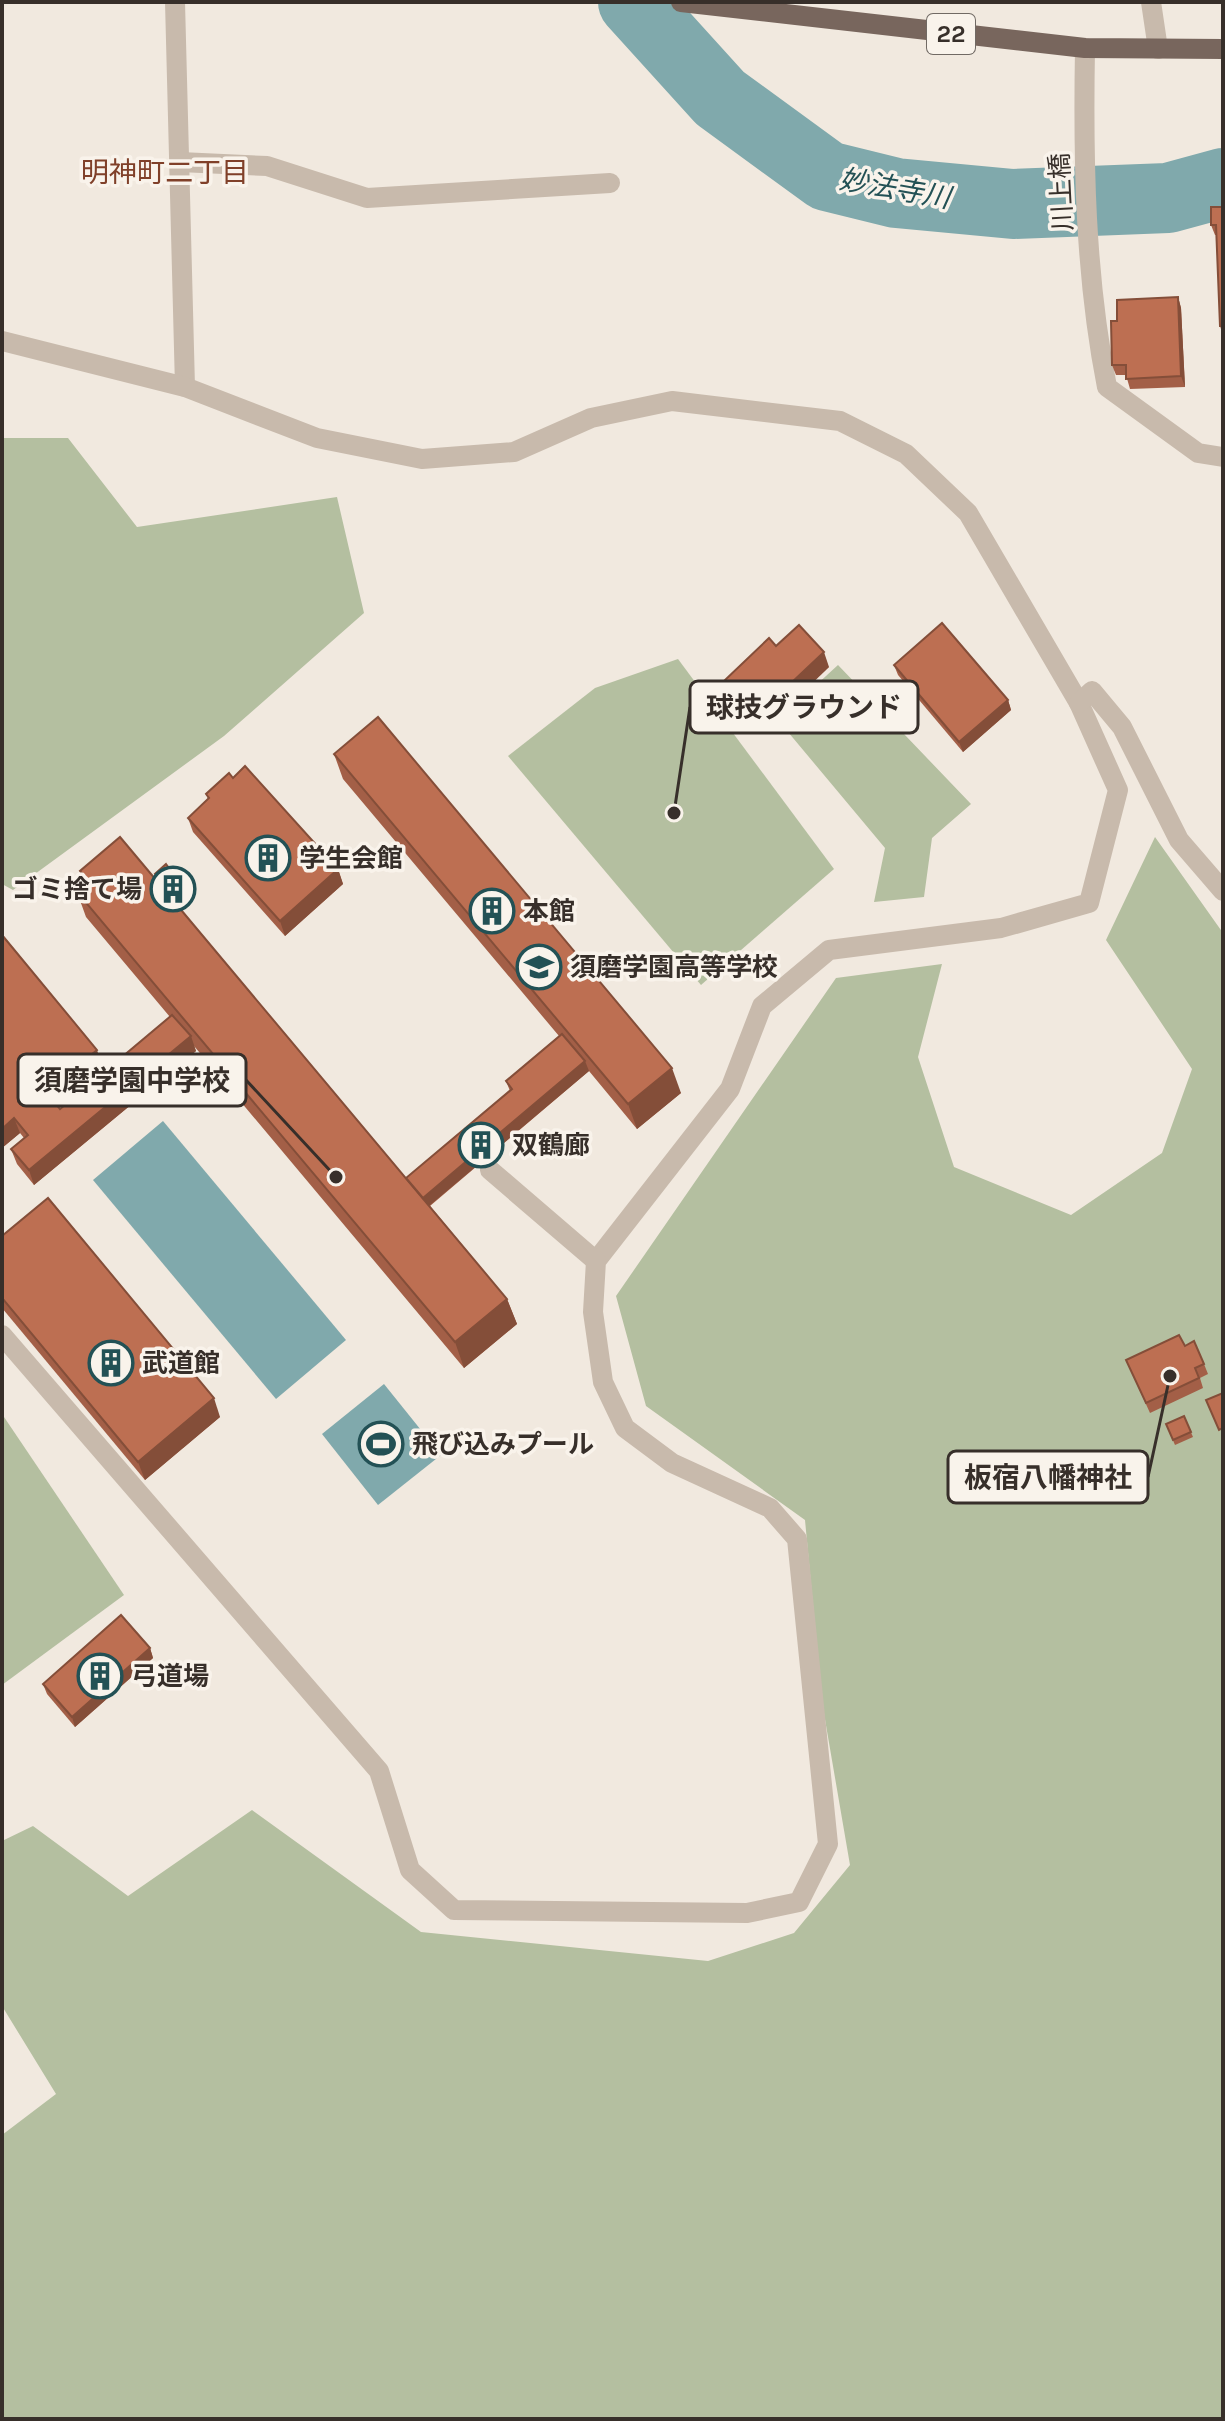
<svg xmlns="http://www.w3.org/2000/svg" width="1225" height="2421" viewBox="0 0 1225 2421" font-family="Karla,'Noto Sans JP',sans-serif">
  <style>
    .green { fill: #b4bfa0 }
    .water { fill: #80a9ac }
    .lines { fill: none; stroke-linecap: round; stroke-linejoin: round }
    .river { stroke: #80a9ac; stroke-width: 70 }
    .minor { stroke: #c8baac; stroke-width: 20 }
    .major { stroke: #78665d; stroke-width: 20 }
    .wall { fill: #a35f47 }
    .shaded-wall { fill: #844e39 }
    .building { fill: #bd6f52; stroke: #844e39; stroke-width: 2 }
    .labels { text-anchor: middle; stroke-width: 7; stroke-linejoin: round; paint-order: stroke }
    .shield { fill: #f9f3eb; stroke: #716a64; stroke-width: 2 }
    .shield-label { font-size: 24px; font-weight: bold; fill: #372f2a }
    .street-label { font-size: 26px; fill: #372f2a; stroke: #f9f3eb }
    .poi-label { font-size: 26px; font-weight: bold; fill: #372f2a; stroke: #f9f3eb; text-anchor: start }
    .neighbourhood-label { font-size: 28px; fill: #804029; stroke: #f9f3eb }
    .water-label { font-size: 28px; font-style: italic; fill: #235155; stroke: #f9f3eb }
    .leader { fill: none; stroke: #372f2a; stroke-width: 3 }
    .callout-dot { fill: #372f2a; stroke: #f9f3eb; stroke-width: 3 }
    .callout { fill: #f9f3eb; stroke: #372f2a; stroke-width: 3 }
    .callout-label { font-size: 28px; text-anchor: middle; font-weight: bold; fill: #372f2a }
  </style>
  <rect width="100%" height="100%" fill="#f1e9df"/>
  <g class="green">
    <path d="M2,438H68L137,527L337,497L364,613L224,736L13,890L2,884Z"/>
    <path d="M678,659L834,869L701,985L508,756L595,688Z"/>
    <path d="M838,665L971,804L932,838L924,897L874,902L885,848L778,720Z"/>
    <path d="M1155,837L1223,933V2419H2V2135L56,2094L2,2006V1841L33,1826L128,1896L252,1810L421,1932L708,1961L794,1933L850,1865L822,1702L805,1520L646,1406L616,1296L836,978L942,964L918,1057L954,1167L1071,1215L1162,1153L1192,1069L1106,940Z"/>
    <path d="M2,1414L124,1595L2,1685Z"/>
  </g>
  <g class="water">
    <path d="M163,1121L346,1340L276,1399L93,1180Z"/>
    <path d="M384,1384L441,1455L378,1505L322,1434Z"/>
  </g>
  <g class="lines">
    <path class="river" d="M633,2L720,98L827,176L896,193L1013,204L1168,198L1223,183"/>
    <g class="minor">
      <path d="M175,2L185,387"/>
      <path d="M1151,2L1158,49"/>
      <path d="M1085,48C1083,161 1085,276 1107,387L1198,453L1223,457"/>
      <path d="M180,162L267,166L367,198L610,183"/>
      <path d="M2,341L185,387L317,438L422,459L514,452L591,418L672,401L840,421L906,454L968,513L1079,703L1118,790L1089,903L1001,928L829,950L762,1006L730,1089L596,1261L593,1312L603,1382L625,1428L672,1463L770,1508L797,1539L828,1844L799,1902L747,1913L454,1910L410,1870L379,1771L2,1335"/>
      <path d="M1079,703L1092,691L1122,727L1179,840L1223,891"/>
      <path d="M490,1170L596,1261"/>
    </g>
    <path class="major" d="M681,2L1085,48L1223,49"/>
  </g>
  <g class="wall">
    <path d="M1223,207V335L1220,326L1217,235H1215L1211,225Z"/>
    <path d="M1178,297L1181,308L1185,387L1130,389L1126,375H1116L1112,365L1117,321Z"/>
    <path d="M894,665L1008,700L1011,710L963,752L898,675Z"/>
    <path d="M829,667L763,730L730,694L725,680Z"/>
    <path d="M334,754L681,1093L637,1129L589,1071L430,1206L507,1299L517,1324L464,1368L194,1046L196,1051L34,1185L17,1164L11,1149L24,1138L20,1133L2,1148V935L102,1065L56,1103L60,1109L170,1017L86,917L77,892L85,885L80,871L171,897L157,879L155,874L190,898L179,907L406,1178L510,1091L506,1081L559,1036L343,779Z"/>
    <path d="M233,778L338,869L343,884L285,936L193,832L188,818L208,799L206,794Z"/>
    <path d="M2,1236L220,1417L145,1480L2,1308Z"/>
    <path d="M1185,1346L1204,1364L1208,1374L1200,1378L1203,1388L1150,1413L1126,1360Z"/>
    <path d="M1184,1416L1193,1437L1175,1445L1166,1424Z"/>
    <path d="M150,1648L153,1658L75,1727L47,1694L43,1684Z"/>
  </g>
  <g class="shaded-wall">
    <path d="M1178,297L1181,308L1185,387L1181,376Z"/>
    <path d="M824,652L829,667L763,730L757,715Z"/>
    <path d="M1008,700L1011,710L963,752L959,742Z"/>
    <path d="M338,869L343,884L285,936L280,921Z"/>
    <path d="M188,893L190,898L178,907L176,902Z"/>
    <path d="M191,1036L196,1051L34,1185L29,1170Z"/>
    <path d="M97,1050L102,1065L51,1107L46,1092Z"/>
    <path d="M585,1061L589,1071L423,1211L419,1201Z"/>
    <path d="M672,1068L681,1093L637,1129L628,1104Z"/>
    <path d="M14,1118L20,1133L2,1148V1129Z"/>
    <path d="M507,1299L517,1324L464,1368L455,1342Z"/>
    <path d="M214,1398L220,1417L145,1480L138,1462Z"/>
    <path d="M150,1648L153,1658L75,1727L72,1717Z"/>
  </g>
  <g class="building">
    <path d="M1211,207H1223V326H1220L1216,225H1211Z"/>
    <path d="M1178,297L1181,376L1126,379V365H1112L1111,321H1117V300Z"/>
    <path d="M942,623L1008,700L959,742L894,665Z"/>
    <path d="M799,625L824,652L757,715L725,680L769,638L776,646Z"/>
    <path d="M378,717L672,1068L628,1104L334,754Z"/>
    <path d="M245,766L338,869L280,921L188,818L209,798L206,794L229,773L233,778Z"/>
    <path d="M120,837L507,1299L455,1342L77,892L89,882L80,871Z"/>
    <path d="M166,864L188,893L176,902L155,874Z"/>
    <path d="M2,935L97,1050L46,1092L60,1109L172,1015L191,1036L29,1170L11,1149L28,1135L14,1118L2,1129Z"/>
    <path d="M562,1034L585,1061L423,1198L406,1178L512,1089L506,1081Z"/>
    <path d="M48,1198L214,1398L138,1462L2,1298V1236Z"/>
    <path d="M1179,1335L1185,1346L1194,1341L1204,1364L1195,1368L1199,1378L1146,1403L1126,1360Z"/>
    <path d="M1223,1393V1428L1219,1430L1206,1400Z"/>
    <path d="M1184,1416L1191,1432L1173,1440L1166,1424Z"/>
    <path d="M121,1615L150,1648L72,1717L43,1684Z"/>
  </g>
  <defs>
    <g id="building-ring" transform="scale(2.3)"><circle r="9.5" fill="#f9f3eb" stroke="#235155" stroke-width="1.5"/><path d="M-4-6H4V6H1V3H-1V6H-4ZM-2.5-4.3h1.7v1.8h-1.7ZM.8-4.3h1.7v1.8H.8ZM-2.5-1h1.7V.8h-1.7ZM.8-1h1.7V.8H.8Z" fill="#235155"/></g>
    <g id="school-ring" transform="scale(2.3)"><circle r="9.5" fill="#f9f3eb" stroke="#235155" stroke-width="1.5"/><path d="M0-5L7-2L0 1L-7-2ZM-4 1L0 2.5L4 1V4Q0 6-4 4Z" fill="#235155"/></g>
    <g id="stadium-ring" transform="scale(2.3)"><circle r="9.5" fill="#f9f3eb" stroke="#235155" stroke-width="1.5"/><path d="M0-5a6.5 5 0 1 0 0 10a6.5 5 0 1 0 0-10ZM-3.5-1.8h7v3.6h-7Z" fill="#235155"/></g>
  </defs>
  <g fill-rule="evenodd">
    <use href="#building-ring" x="268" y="858"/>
    <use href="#building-ring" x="173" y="889"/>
    <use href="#building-ring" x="492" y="911"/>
    <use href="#school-ring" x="539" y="967"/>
    <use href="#building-ring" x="481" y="1145"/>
    <use href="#building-ring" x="111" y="1363"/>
    <use href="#stadium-ring" x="381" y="1444"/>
    <use href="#building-ring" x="100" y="1676"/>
  </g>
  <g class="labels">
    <rect class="shield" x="927" y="14" width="48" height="40" rx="6"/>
    <g class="shield-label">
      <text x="951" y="42">22</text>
    </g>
    <g class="street-label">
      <text transform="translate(1061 192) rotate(-93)" y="9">川上橋</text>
    </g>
    <g class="poi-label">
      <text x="299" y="867">学生会館</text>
      <text x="142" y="898" text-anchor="end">ゴミ捨て場</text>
      <text x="523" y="920">本館</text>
      <text x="570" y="976">須磨学園高等学校</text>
      <text x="512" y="1154">双鶴廊</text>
      <text x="142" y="1372">武道館</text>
      <text x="412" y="1453">飛び込みプール</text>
      <text x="131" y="1685">弓道場</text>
    </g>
    <g class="neighbourhood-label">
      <text x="165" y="182">明神町二丁目</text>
    </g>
    <g class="water-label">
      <text transform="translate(895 188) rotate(10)" y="10">妙法寺川</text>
    </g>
  </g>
  <path class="leader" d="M674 813L690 707M336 1177L246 1080M1170 1376L1148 1477"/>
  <g class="callout-dot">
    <circle cx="674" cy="813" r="8"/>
    <circle cx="336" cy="1177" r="8"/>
    <circle cx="1170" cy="1376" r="8"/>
  </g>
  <g class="callout">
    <rect x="690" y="681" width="228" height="52" rx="8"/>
    <rect x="18" y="1054" width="228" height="52" rx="8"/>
    <rect x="948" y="1451" width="200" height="52" rx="8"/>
  </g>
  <g class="callout-label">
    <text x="804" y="717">球技グラウンド</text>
    <text x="132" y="1090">須磨学園中学校</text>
    <text x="1048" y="1487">板宿八幡神社</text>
  </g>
  <rect width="1225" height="2421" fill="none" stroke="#372f2a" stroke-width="8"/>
</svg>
